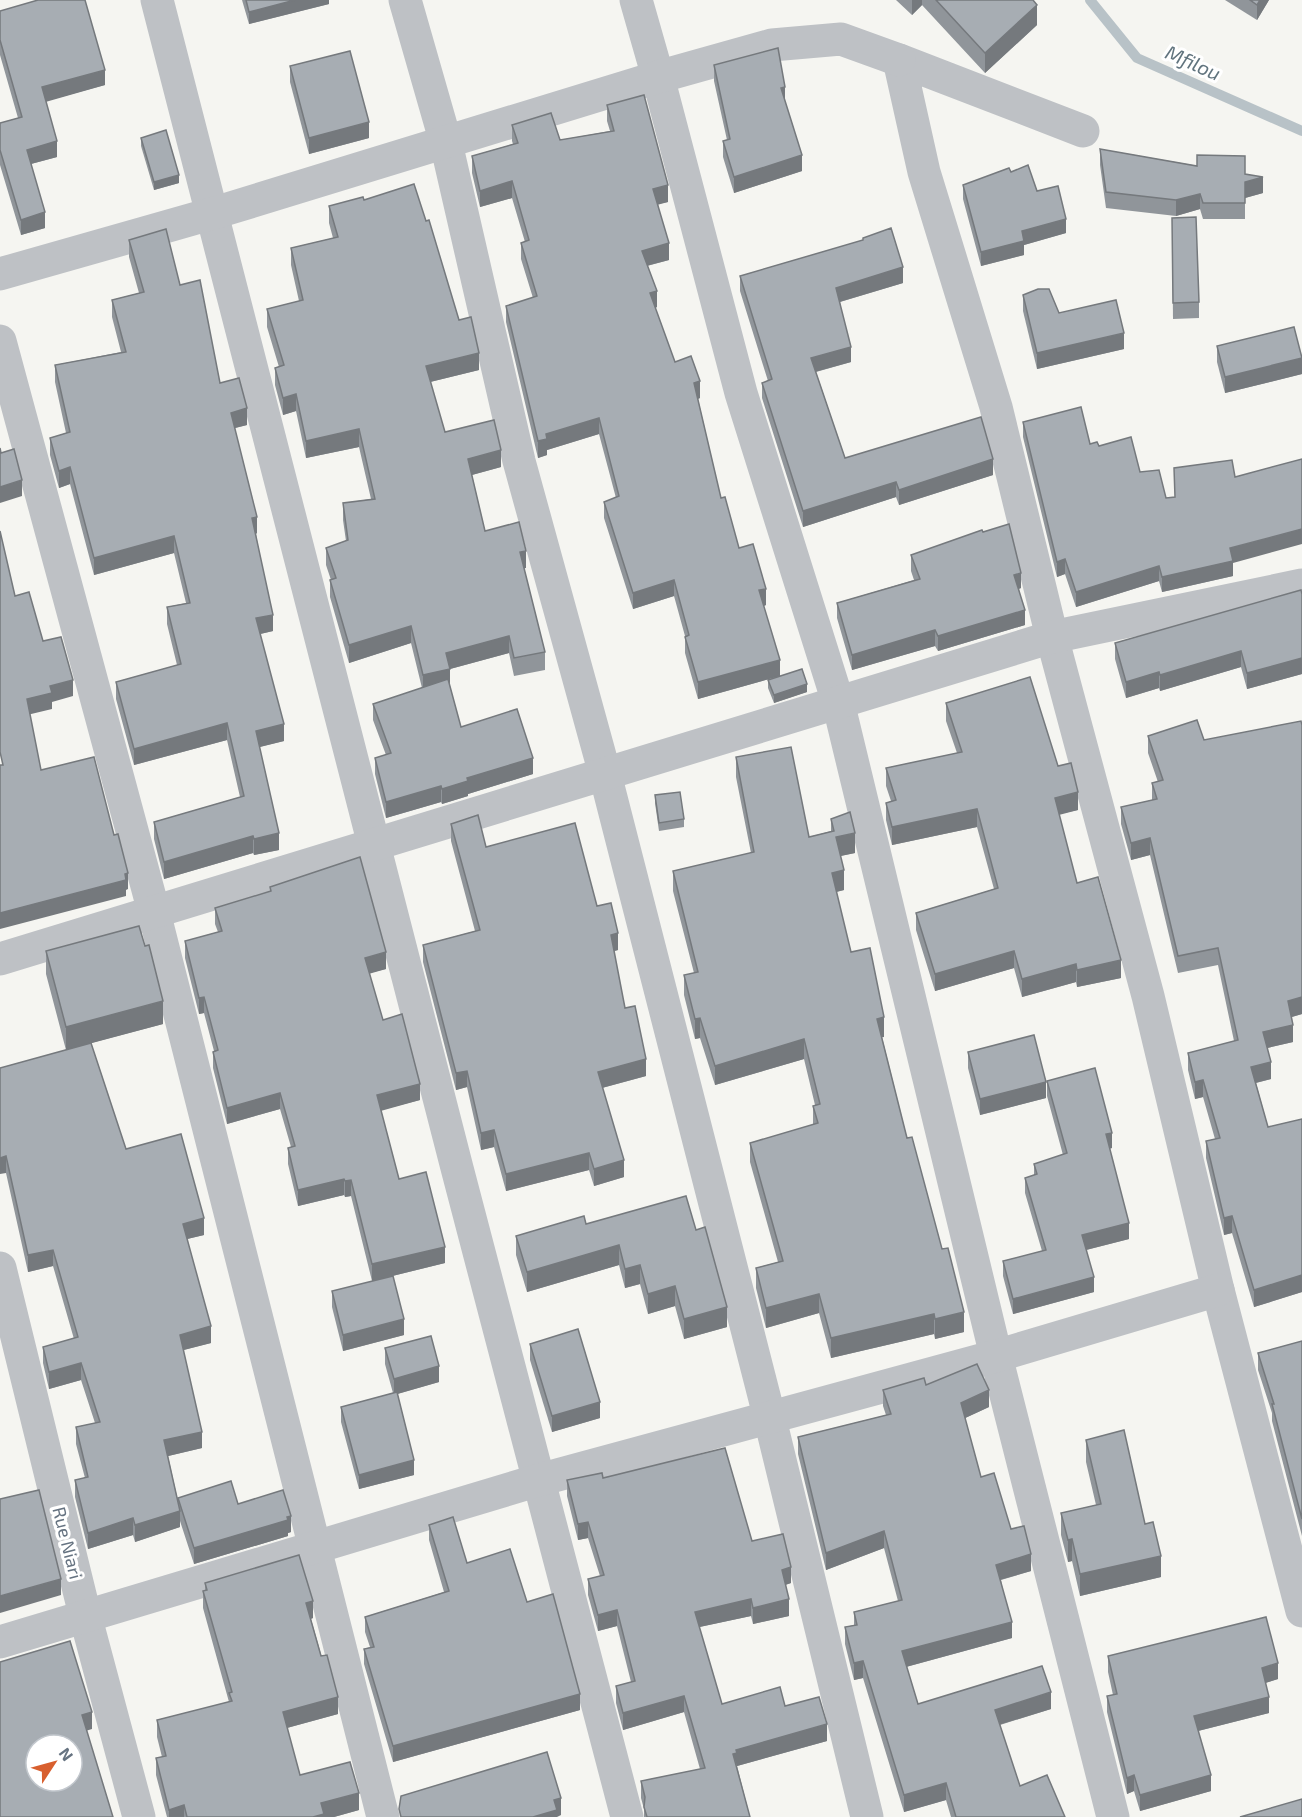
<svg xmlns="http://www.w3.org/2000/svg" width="1302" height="1817" viewBox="0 0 1302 1817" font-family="'Exo 2',sans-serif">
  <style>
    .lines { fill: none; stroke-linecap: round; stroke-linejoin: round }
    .stream { stroke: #b8c2c7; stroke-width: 10 }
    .minor { stroke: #bec1c5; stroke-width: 33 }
    .wall { fill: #90959a }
    .shaded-wall { fill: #75797d }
    .building { fill: #a7adb3; stroke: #75797d; stroke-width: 1.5; fill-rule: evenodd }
    .labels { text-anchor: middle; stroke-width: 6; stroke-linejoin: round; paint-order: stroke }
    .street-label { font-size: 18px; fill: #667381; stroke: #fff }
    .water-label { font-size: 20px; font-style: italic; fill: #61747e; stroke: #fff }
  </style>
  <rect width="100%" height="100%" fill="#f5f5f1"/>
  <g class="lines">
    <path class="stream" d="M1090,0L1137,58L1302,131"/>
    <g class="minor">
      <path d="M157,0L457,1168L627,1817"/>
      <path d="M405,0L446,143L519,461L605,774L770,1419L867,1817"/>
      <path d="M636,0L658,77L741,393L838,702L996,1356L1113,1817"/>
      <path d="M1083,131L899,60L924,172L996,407L1052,637L1148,996L1218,1290L1302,1611"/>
      <path d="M0,274L214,213L658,77L772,45L841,39L899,60"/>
      <path d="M0,341L154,912L383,1817"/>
      <path d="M0,959L1052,637L1302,585"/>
      <path d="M0,1268L85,1615L139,1817"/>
      <path d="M0,1642L539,1480L996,1356L1218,1290"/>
    </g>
  </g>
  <g class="wall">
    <path d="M242,0H329V4L249,24Z"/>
    <path d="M896,0H1033L1037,25L985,73L922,5L912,15Z"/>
    <path d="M1225,0H1269L1257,20Z"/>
    <path d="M0,11L105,85L46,101L57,157L31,164L45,228L21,235L0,165V123L18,118L0,55Z"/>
    <path d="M714,65L785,101L802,171L734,193L723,157V141L727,140L714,81Z"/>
    <path d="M290,66L369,138L309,154L290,82Z"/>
    <path d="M607,105L668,202L658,204L669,260L647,266L657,307L655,308L675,362L700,398L698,399L721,498L739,548L766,605L764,606L780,676L807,692L774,703L768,688V680L776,677L698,699L685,653V636L674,596L633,609L604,518V502L616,498L599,434L547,450V455L538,458L506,322V306L533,298L521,259V243L525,242L512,198L480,207L472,173V156L513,144L512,141V125L560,140L610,131L607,121Z"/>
    <path d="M141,138L179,183L154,190L141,146Z"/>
    <path d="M1100,149L1245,174L1263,193L1245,198V219H1203L1200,209L1176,216L1106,208L1100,165Z"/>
    <path d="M1011,172L1037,191L1066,233L1024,245V255L981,266L963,199V185Z"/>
    <path d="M364,200L459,320L479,370L430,382L445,432L501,467L472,475L485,531L526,568H524L545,652V670L514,676L509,653L450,669V686L461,727L533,774L468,794V796L442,804L441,802L386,818L375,774V758L386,755L373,720V704L422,688L411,643L349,663L330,597V580H331L326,565V548L346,541L343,520V503L371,499L359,447L306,458L296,411L283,415L275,385V368L279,367L267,327V309L299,301L291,265V248L333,238L329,223V206Z"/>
    <path d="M1172,218L1199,302V318L1173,319Z"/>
    <path d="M863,238L903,283L840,302L851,362L816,372L845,458L993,475L899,505L896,497L803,527L762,398V383L768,381L740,291V276L863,240Z"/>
    <path d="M129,240L180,285L220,383L247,425L235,428L257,533L256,534L273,631L260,634L284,741L259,747L279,850L254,855L253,853L164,879L154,839V822L240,797L227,740L134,765L116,699V682L177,665L167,624V607L186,603L174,553L94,575L70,484L59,488L50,455V438L66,433L55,382V365L121,352L112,317V300L139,293L129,257Z"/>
    <path d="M1023,295L1059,313L1124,349L1037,369L1023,311Z"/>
    <path d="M1217,346L1302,358V374L1225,393L1217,362Z"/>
    <path d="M1023,422L1090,444L1099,446L1140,472L1233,563V576L1162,592L1159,581L1076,607L1065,574L1057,577L1023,437Z"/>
    <path d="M983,532L1021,588L1019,589L1025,625L938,651L935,646L852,670L837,618V603L914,580L911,571V555Z"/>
    <path d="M1302,594V674L1247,689L1241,667L1160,691L1159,688L1126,698L1115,659V643Z"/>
    <path d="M946,703L1058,766L1078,810L1059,814L1077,883L1121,978L1077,987L1076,982L1022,997L1014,968L935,991L916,930V913L994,889L977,827L892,845L886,820V803L891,801L886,786V768L957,753L946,721Z"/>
    <path d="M1302,725V1014L1292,1017L1293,1042L1267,1048L1271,1079L1256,1083L1268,1127L1302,1119V1292L1254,1307L1232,1233L1224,1235L1206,1158V1141L1215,1139L1203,1097L1195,1099L1188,1070V1053L1234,1041L1218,965L1178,973L1150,855L1131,860L1121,824V807L1152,800V783L1158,782L1148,753V736L1204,740Z"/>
    <path d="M736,757L809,837L831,831V819L855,853L840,856L844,890L836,892L851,952L884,1037H882L907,1138L942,1249L964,1332L935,1339L934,1334L831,1358L819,1313L766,1328L756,1288V1268L778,1262L750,1162V1143L813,1125V1106L815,1105L804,1059L715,1085L700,1038L695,1039L684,995V975L694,973L673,891V871L751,853L736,777Z"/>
    <path d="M655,795L684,819V827L659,831L655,803Z"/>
    <path d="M451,824L486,847L597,906L618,950L614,951L625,1008L646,1076L602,1088L624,1177L594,1186L589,1170L506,1191L494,1147L481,1150L467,1087L456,1090L423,962V945L475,931L451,841Z"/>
    <path d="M270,887L386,969L369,973L383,1020L420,1100L381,1110L399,1179L445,1263L372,1281L351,1196L345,1197L344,1195L298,1206L288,1164V1148L291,1147L280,1109L227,1124L213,1068V1052L214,1051L204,1013L199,1014L185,958V941L218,932L215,924V908L270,892Z"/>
    <path d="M46,951L163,1024L91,1043L126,1149L204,1235L187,1239L211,1343L183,1350L202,1448L168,1456L178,1501V1498L238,1504L291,1532L288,1533V1536L194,1564L180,1521V1527L135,1542L133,1535L88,1549L75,1497V1480L85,1478L76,1444V1427L95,1423L81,1380L49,1389L43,1363V1347L74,1339L53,1266L28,1272L6,1173L0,1068L66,1050L46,974Z"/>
    <path d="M968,1052L1046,1098L980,1115L968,1068Z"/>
    <path d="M1047,1081L1112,1148L1109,1149L1129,1239L1086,1250L1094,1292L1013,1314L1003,1276V1261L1042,1251L1025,1193V1178L1034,1175V1164L1063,1155L1047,1096Z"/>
    <path d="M586,1224L696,1230L727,1327L684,1339L675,1306L648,1314L640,1284L625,1288L619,1265L527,1292L516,1255V1236Z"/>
    <path d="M332,1291L404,1335L343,1351L332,1307Z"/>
    <path d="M1302,1341V1536L1272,1421V1413L1258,1370V1353Z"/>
    <path d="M530,1344L600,1418L552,1432L530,1360Z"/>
    <path d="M385,1348L439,1382L397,1394L414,1475L359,1489L341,1422V1407L393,1393L385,1364Z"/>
    <path d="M926,1385L989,1407L965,1418L981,1477L1011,1529L1031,1571L1001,1580L1012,1638L906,1667L918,1704L1051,1709L1000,1725L1020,1786L1065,1817H951L946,1800L904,1812L863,1678L854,1680L845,1644V1627L854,1625V1612L898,1601L884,1548L826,1570L798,1454V1437L886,1415L883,1406V1390Z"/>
    <path d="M1086,1440L1145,1524L1161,1577L1080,1596L1072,1561L1068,1562L1061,1535V1513L1096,1505L1086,1462Z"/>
    <path d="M603,1478L752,1541L791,1583L785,1585L789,1616L753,1624L751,1616L699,1627L722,1704L785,1706L827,1741L737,1766L750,1817H644V1809L641,1798V1781L700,1769L684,1712L623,1730L616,1703V1686L631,1682L617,1626L598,1631L588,1595V1579L600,1576L588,1538L578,1540L567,1496V1480Z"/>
    <path d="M429,1525L467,1563L527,1602L580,1710L393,1762L364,1664V1649L370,1647L365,1632V1617L444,1592L429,1540Z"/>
    <path d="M205,1583L313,1618L311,1619L338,1714L287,1728L300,1775L359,1810L334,1817H167L156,1775V1758L162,1757L157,1737V1720L229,1702L203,1608V1591L205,1590Z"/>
    <path d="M1108,1656L1278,1679L1265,1683L1269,1713L1198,1731L1211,1791L1140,1811L1134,1791L1127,1794L1107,1712V1696L1113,1695L1108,1672Z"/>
  </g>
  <g class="shaded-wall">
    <path d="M295,0H329V4L249,24V12Z"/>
    <path d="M912,0H922V5L912,15Z"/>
    <path d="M1260,0H1269L1257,20V5Z"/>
    <path d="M1037,5V25L985,73V53Z"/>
    <path d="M105,70V85L42,103V87Z"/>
    <path d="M785,87V103L781,88Z"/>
    <path d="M369,122V138L309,154V138Z"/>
    <path d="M57,141V157L27,165V150Z"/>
    <path d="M802,155V171L734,193V177Z"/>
    <path d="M179,175V183L154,190V182Z"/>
    <path d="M1263,177V193L1245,198V182Z"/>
    <path d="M512,181V198L480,207V191Z"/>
    <path d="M668,185V202L653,206V189Z"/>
    <path d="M1200,194V209L1176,216V200Z"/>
    <path d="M45,212V228L21,235V220Z"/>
    <path d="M1066,219V233L1024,245V255L981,266V252L1022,231Z"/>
    <path d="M669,243V260L642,267V251Z"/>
    <path d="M903,267V283L836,303V288Z"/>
    <path d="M657,291V307L650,310V293Z"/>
    <path d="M1124,333V349L1037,369V353Z"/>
    <path d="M851,347V362L811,373V358Z"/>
    <path d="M479,353V370L426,383V366Z"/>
    <path d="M1302,358V374L1225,393V377Z"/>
    <path d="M700,381V398L694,400V383Z"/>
    <path d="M296,394V411L283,415V398Z"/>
    <path d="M247,408V425L231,429V413Z"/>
    <path d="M599,418V434L547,450V455L538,458V441L546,434Z"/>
    <path d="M359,429V447L306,458V441Z"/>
    <path d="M501,450V467L468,476V459Z"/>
    <path d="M993,459V475L899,505V490Z"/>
    <path d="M70,467V484L59,488V471Z"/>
    <path d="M22,480V496L0,503V487Z"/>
    <path d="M896,482V497L803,527V511Z"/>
    <path d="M257,517V533L252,535V518Z"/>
    <path d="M1302,529V544L1233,563V576L1162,592V577L1230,548Z"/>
    <path d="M174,536V553L94,575V558Z"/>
    <path d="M526,551V568L520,569V552Z"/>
    <path d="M1065,559V574L1057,577V562Z"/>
    <path d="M1159,566V581L1076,607V592Z"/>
    <path d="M1021,573V588L1014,590V575Z"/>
    <path d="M674,580V596L633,609V593Z"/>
    <path d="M766,589V605L759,607V590Z"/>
    <path d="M1025,610V625L938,651V636Z"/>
    <path d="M273,615V631L256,635V618Z"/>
    <path d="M411,626V643L349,663V645Z"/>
    <path d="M935,630V646L852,670V655Z"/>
    <path d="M509,636V653L450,669V686L423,693V675L446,653Z"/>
    <path d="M1241,651V667L1160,691V675Z"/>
    <path d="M1302,658V674L1247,689V673Z"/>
    <path d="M780,660V676L698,699V682Z"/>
    <path d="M1159,672V688L1126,698V682Z"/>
    <path d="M73,680V696L52,702V709L27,715V699L50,686Z"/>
    <path d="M807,684V692L774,703V695Z"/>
    <path d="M227,723V740L134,765V749Z"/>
    <path d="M284,724V741L256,748V731Z"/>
    <path d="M533,758V774L468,794V796L442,804V789L467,778Z"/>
    <path d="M441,786V802L386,818V802Z"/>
    <path d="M1078,792V810L1055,816V798Z"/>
    <path d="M977,809V827L892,845V827Z"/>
    <path d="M279,833V850L254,855V839Z"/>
    <path d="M855,833V853L836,857V837Z"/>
    <path d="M253,836V853L164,879V862Z"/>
    <path d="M1150,838V855L1131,860V843Z"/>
    <path d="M844,870V890L832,893V873Z"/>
    <path d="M128,873V889L126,890V896L0,929V913Z"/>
    <path d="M618,933V950L611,952V935Z"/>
    <path d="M1014,951V968L935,991V974Z"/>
    <path d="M386,952V969L365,975V958Z"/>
    <path d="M1121,960V978L1077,987V970Z"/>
    <path d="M1076,964V982L1022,997V979Z"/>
    <path d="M204,997V1013L199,1014V998Z"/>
    <path d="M1302,997V1014L1288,1018V1001Z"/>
    <path d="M163,1001V1024L66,1050V1027Z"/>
    <path d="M884,1017V1037L877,1038V1019Z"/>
    <path d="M700,1018V1038L695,1039V1019Z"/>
    <path d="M1293,1025V1042L1263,1049V1032Z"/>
    <path d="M804,1039V1059L715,1085V1066Z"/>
    <path d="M646,1059V1076L598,1089V1072Z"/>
    <path d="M1271,1062V1079L1251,1084V1067Z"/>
    <path d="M467,1071V1087L456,1090V1073Z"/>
    <path d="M1203,1080V1097L1195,1099V1082Z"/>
    <path d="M1046,1082V1098L980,1115V1099Z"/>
    <path d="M420,1084V1100L377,1112V1095Z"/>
    <path d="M280,1093V1109L227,1124V1108Z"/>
    <path d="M494,1130V1147L481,1150V1133Z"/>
    <path d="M1112,1133V1148L1106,1149V1134Z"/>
    <path d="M589,1153V1170L506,1191V1174Z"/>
    <path d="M6,1156V1173L0,1174V1158Z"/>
    <path d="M624,1160V1177L594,1186V1169Z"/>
    <path d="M344,1179V1195L298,1206V1190Z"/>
    <path d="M351,1180V1196L345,1197V1181Z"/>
    <path d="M1232,1216V1233L1224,1235V1218Z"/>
    <path d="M204,1218V1235L183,1240V1224Z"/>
    <path d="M1129,1223V1239L1082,1251V1235Z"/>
    <path d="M619,1245V1265L527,1292V1272Z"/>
    <path d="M445,1247V1263L372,1281V1264Z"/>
    <path d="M53,1250V1266L28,1272V1255Z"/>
    <path d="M640,1265V1284L625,1288V1269Z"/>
    <path d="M1302,1275V1292L1254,1307V1290Z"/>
    <path d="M1094,1277V1292L1013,1314V1299Z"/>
    <path d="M675,1286V1306L648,1314V1294Z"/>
    <path d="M819,1294V1313L766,1328V1308Z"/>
    <path d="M727,1307V1327L684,1339V1319Z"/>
    <path d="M964,1312V1332L935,1339V1319Z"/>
    <path d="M934,1314V1334L831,1358V1338Z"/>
    <path d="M404,1319V1335L343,1351V1335Z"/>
    <path d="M211,1326V1343L180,1351V1335Z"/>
    <path d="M81,1363V1380L49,1389V1372Z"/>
    <path d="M439,1366V1382L394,1395V1379Z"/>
    <path d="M989,1390V1407L961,1420V1403Z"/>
    <path d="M600,1402V1418L552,1432V1416Z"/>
    <path d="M202,1432V1448L164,1457V1440Z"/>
    <path d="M414,1460V1475L359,1489V1475Z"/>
    <path d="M180,1511V1527L135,1542V1525Z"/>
    <path d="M291,1516V1532L288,1533V1536L194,1564V1548Z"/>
    <path d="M133,1518V1535L88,1549V1533Z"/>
    <path d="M588,1522V1538L578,1540V1524Z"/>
    <path d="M884,1531V1548L826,1570V1553Z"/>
    <path d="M1072,1539V1561L1068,1562V1540Z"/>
    <path d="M1031,1554V1571L996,1581V1565Z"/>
    <path d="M1161,1556V1577L1080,1596V1574Z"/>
    <path d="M791,1567V1583L782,1586V1570Z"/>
    <path d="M61,1579V1595L0,1613V1596Z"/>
    <path d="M751,1599V1616L695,1628V1612Z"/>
    <path d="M789,1599V1616L753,1624V1608Z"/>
    <path d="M313,1601V1618L306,1620V1603Z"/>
    <path d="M617,1610V1626L598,1631V1615Z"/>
    <path d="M1012,1622V1638L902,1668V1651Z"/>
    <path d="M863,1661V1678L854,1680V1663Z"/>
    <path d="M1278,1663V1679L1262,1684V1668Z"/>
    <path d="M1051,1692V1709L995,1726V1710Z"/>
    <path d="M580,1694V1710L393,1762V1746Z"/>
    <path d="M684,1696V1712L623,1730V1713Z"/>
    <path d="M338,1697V1714L283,1729V1712Z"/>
    <path d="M1269,1697V1713L1194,1732V1716Z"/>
    <path d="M92,1712V1729L82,1732V1715Z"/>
    <path d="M827,1724V1741L737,1766L733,1754L736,1750Z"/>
    <path d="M1134,1775V1791L1127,1794V1778Z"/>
    <path d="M1211,1775V1791L1140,1811V1795Z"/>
    <path d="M946,1783V1800L904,1812V1795Z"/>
    <path d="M359,1793V1810L334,1817H313L321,1803Z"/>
    <path d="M561,1798V1815L557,1817H533L554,1800Z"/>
    <path d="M184,1805V1817H169V1810Z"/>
  </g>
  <g class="building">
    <path d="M38,0H85L105,70L42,87L57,141L27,150L45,212L21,220L0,150V123L22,117L0,40V11Z"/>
    <path d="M246,0H295L249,12Z"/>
    <path d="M936,0H1033L1037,5L985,53Z"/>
    <path d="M1250,0H1260L1257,5Z"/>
    <path d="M778,48L785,87L781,88L802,155L734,177L723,141L730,139L714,65Z"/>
    <path d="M350,51L369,122L309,138L290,66Z"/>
    <path d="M644,95L668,185L653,189L669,243L642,251L657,291L650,293L675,362L691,356L700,381L694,383L721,498L725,497L739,548L753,544L766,589L759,590L780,660L698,682L685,637L689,635L674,580L633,593L604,502L619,496L599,418L546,434L547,439L538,441L506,306L537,296L521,243L529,240L512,181L480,191L472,156L518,143L512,125L551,113L560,140L614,131L607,105Z"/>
    <path d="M166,130L179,175L154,182L141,138Z"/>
    <path d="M1100,149L1197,166V155L1245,156V174L1263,177L1245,182V203H1203L1200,194L1176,200L1106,192Z"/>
    <path d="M1028,165L1037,191L1058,186L1066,219L1022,231L1024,241L981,252L963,185L1009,168L1011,172Z"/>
    <path d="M414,184L426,221L429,220L459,320L471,317L479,353L426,366L445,432L494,420L501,450L468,459L485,531L519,522L526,551L520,552L545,652L514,658L509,636L446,653L450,669L423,675L411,626L349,645L330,580L336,578L326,548L348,540L343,503L375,499L359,429L306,441L296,394L283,398L275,368L284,365L267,309L303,300L291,248L338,237L329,206L363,197L364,200Z"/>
    <path d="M1196,217L1199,302L1173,303L1172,218Z"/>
    <path d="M891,228L903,267L836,288L851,347L811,358L845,458L981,417L993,459L899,490L896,482L803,511L762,383L772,379L740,276L863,240V238Z"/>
    <path d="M166,229L180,285L200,280L220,383L239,378L247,408L231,413L257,517L252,518L273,615L256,618L284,724L256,731L279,833L254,839L253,836L164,862L154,822L244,796L227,723L134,749L116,682L181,664L167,607L190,603L174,536L94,558L70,467L59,471L50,438L70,432L55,365L126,352L112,300L144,292L129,240Z"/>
    <path d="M1038,289H1049L1059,313L1116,300L1124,333L1037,353L1023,295Z"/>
    <path d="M1294,327L1302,358L1225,377L1217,346Z"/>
    <path d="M1081,407L1090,444L1097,442L1099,446L1131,437L1140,472L1159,470L1166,498L1175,497L1174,468L1232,460L1235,477L1302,459V529L1230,548L1233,561L1162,577L1159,566L1076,592L1065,559L1057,562L1023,422Z"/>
    <path d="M0,448L1,453L14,449L22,480L0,487Z"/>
    <path d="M1009,524L1021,573L1014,575L1025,610L938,636L935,630L852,655L837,603L920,579L911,555L982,530L983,532Z"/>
    <path d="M0,531L15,596L29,592L43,641L61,637L73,680L50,686L52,693L27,699L41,770L94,757L114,835L118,834L128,873L125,874L126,880L0,913V765H3L0,752Z"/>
    <path d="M1301,590L1302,594V658L1247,673L1241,651L1160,675L1159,672L1126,682L1115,643Z"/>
    <path d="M802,669L807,684L774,695L768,680Z"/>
    <path d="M1030,677L1058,766L1071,763L1078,792L1055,798L1077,883L1098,877L1121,960L1077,970L1076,964L1022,979L1014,951L935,974L916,913L998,888L977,809L892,827L886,803L896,800L886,768L962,752L946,703Z"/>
    <path d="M448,679L461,727L517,709L533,758L467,778L468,781L442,789L441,786L386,802L375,758L391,753L373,704Z"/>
    <path d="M1197,720L1204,740L1301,721L1302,725V997L1288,1001L1293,1025L1263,1032L1271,1062L1251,1067L1268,1127L1302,1119V1275L1254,1290L1232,1216L1224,1218L1206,1141L1220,1138L1203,1080L1195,1082L1188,1053L1238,1040L1218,948L1178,956L1150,838L1131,843L1121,807L1157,799L1152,783L1163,780L1148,736Z"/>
    <path d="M791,747L809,837L834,831L831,819L850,812L855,833L836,837L844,870L832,873L851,952L870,948L884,1017L877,1019L907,1138L912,1137L942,1249L948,1248L964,1312L935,1319L934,1314L831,1338L819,1294L766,1308L756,1268L783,1261L750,1143L818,1123L813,1106L820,1104L804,1039L715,1066L700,1018L695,1019L684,975L698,972L673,871L754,852L736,757Z"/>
    <path d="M680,792L684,819L659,823L655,795Z"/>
    <path d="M478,815L486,847L575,823L597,906L611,903L618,933L611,935L625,1008L635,1006L646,1059L598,1072L624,1160L594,1169L589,1153L506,1174L494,1130L481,1133L467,1071L456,1073L423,945L480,930L451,824Z"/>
    <path d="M360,857L386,952L365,958L383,1020L402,1014L420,1084L377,1095L399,1179L426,1172L445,1247L372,1264L351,1180L345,1181L344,1179L298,1190L288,1148L295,1146L280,1093L227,1108L213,1052L218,1050L204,997L199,998L185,941L222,931L215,908L271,891L270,887Z"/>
    <path d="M139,926L145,946L149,945L163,1001L66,1027L46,951Z"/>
    <path d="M1034,1035L1046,1082L980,1099L968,1052Z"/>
    <path d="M91,1043L126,1149L181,1134L204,1218L183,1224L211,1326L180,1335L202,1432L164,1440L180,1511L135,1525L133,1518L88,1533L75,1480L88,1477L76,1427L100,1422L81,1363L49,1372L43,1347L78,1337L53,1250L28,1255L6,1156L0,1158V1068Z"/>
    <path d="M1095,1068L1112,1133L1106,1134L1129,1223L1082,1235L1094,1277L1013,1299L1003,1261L1046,1250L1025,1178L1037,1174L1034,1164L1067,1153L1047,1081Z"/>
    <path d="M686,1196L696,1230L705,1227L727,1307L684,1319L675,1286L648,1294L640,1265L625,1269L619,1245L527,1272L516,1236L584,1216L586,1224Z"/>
    <path d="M393,1276L404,1319L343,1335L332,1291Z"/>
    <path d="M578,1329L600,1402L552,1416L530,1344Z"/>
    <path d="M431,1336L439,1366L394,1379L385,1348Z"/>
    <path d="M1302,1341V1519L1272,1404H1274L1258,1353Z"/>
    <path d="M977,1364L989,1390L961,1403L981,1477L994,1473L1011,1529L1024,1526L1031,1554L996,1565L1012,1622L902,1651L918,1704L1042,1666L1051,1692L995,1710L1020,1786L1047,1775L1065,1817H956L946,1783L904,1795L863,1661L854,1663L845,1627L857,1625L854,1612L902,1600L884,1531L826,1553L798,1437L891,1414L883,1390L924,1378L926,1385Z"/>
    <path d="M397,1392L414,1460L359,1475L341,1407Z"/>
    <path d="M1124,1430L1145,1524L1153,1522L1161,1556L1080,1574L1072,1539L1068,1540L1061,1513L1101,1504L1086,1440Z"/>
    <path d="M725,1448L752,1541L783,1534L791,1567L782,1570L789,1599L753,1608L751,1599L695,1612L722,1704L780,1687L785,1706L819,1697L827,1724L736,1750L737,1753L733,1754L750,1817H647L644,1807L645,1797L641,1781L705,1768L684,1696L623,1713L616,1686L635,1681L617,1610L598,1615L588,1579L604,1575L588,1522L578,1524L567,1480L602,1473L603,1478Z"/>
    <path d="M231,1481L238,1504L283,1490L291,1516L287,1517L288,1520L194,1548L178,1498Z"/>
    <path d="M39,1490L61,1579L0,1596V1499Z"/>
    <path d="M453,1517L467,1563L510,1549L527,1602L553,1594L580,1694L393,1746L364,1649L374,1647L365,1617L449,1591L429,1525Z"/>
    <path d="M299,1555L313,1601L306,1603L321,1656L327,1655L338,1697L283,1712L300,1775L350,1762L359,1793L321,1803L324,1814L313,1817H187L184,1805L169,1810L156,1758L166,1756L157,1720L232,1701L229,1693L232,1692L203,1591L207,1590L205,1583Z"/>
    <path d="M1266,1617L1278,1663L1262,1668L1269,1697L1194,1716L1211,1775L1140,1795L1134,1775L1127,1778L1107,1696L1117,1694L1108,1656Z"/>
    <path d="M70,1641L92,1712L82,1715L113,1817H0V1662ZM36,1745H72V1781H36Z"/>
    <path d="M547,1752L561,1798L554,1800L557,1810L533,1817H401L399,1809L401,1796Z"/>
    <path d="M1302,1799V1817H1240Z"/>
  </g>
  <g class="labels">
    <g class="street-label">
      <text transform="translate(67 1543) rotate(76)" y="6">Rue Niari</text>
    </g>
    <g class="water-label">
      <text transform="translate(1193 63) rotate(24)" y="7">Mfilou</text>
    </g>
  </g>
  <g transform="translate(54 1763) rotate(54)"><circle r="28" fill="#ffffff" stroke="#c2c7cd" stroke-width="1.5"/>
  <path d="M0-4.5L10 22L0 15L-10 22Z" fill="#d85f2e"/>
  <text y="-9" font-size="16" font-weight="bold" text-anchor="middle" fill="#667381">N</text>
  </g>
</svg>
